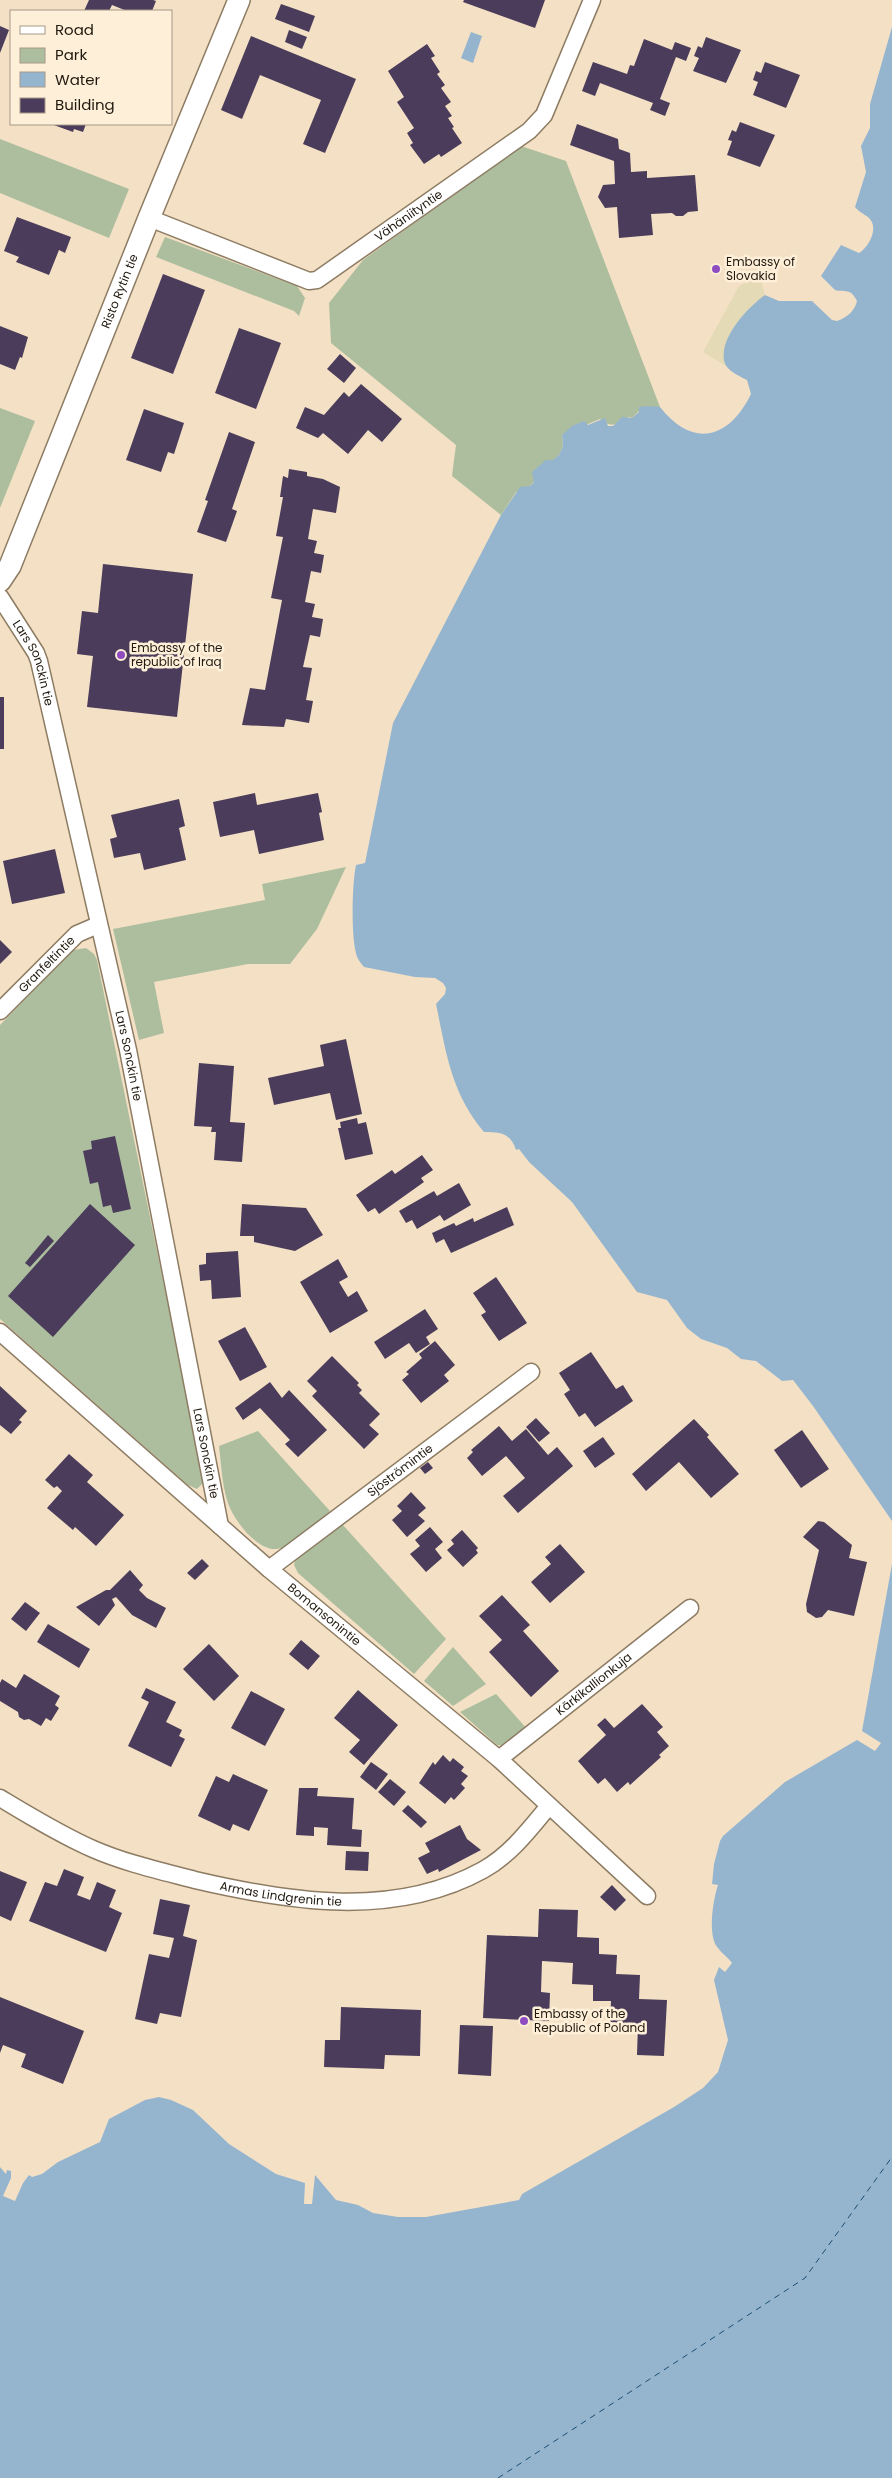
<svg xmlns="http://www.w3.org/2000/svg" width="892" height="2478" viewBox="0 0 892 2478" font-family="Poppins,sans-serif">
  <style>
    .green { fill: #adbe9f }
    .sand { fill: #e4dab5 }
    .water { fill: #95b5cf }
    .lines { fill: none; stroke-linecap: round; stroke-linejoin: round }
    .ferry { stroke: #1c4e73; stroke-width: 1; stroke-dasharray: 6 5; stroke-linecap: butt }
    .building { fill: #4a3c5a }
    .minor-casing { stroke: #8d7c63; stroke-width: 19 }
    .tertiary-casing { stroke: #8d7c63; stroke-width: 24 }
    .minor { stroke: #fff; stroke-width: 16 }
    .tertiary { stroke: #fff; stroke-width: 21 }
    .poi-dot { fill: #8f4cc0; stroke: #feefd9; stroke-width: 2 }
    .labels { text-anchor: middle; stroke-width: 5; stroke-linejoin: round; paint-order: stroke }
    .street-label { font-size: 12px; fill: #20190f; stroke: #feefd9 }
    .poi-label { font-size: 12px; fill: #20190f; stroke: #feefd9; text-anchor: start }
  </style>
  <rect width="100%" height="100%" fill="#f4e1c5"/>
  <g class="green">
    <path d="M0,139L129,189L109,238L0,193Z"/>
    <path d="M521,146L566,161L660,407H643L632,418L629,417C617,424 612,429 600,419L562,435L563,446L559,455L530,486L516,492L501,515L452,476L456,445L331,343L329,303L363,260Z"/>
    <path d="M165,237L297,286L305,298L299,316L294,311L156,257Z"/>
    <path d="M0,408L35,421L0,508Z"/>
    <path d="M346,867L317,929L290,964H248L154,982L164,1033L139,1040L113,929L265,900L262,884Z"/>
    <path d="M86,948L94,954L97,960L203,1474V1483L197,1489L188,1485L0,1319V1025L73,950Z"/>
    <path d="M258,1431L330,1511C318,1522 294,1547 277,1549C256,1551 232,1518 227,1500C222,1483 221,1463 219,1446Z"/>
    <path d="M342,1524L446,1639L414,1674L298,1573L294,1565L296,1558Z"/>
    <path d="M453,1647L486,1684L453,1706L424,1681Z"/>
    <path d="M496,1694L528,1730L506,1746L497,1745L460,1712Z"/>
  </g>
  <path class="sand" d="M760,277L765,295C750,307 718,347 726,366L703,352L739,286Z"/>
  <g class="water">
    <path d="M892,27V1521L813,1406L793,1380L782,1381L756,1361L741,1359L727,1348L701,1339L687,1328L667,1300L637,1292L572,1202L529,1162L519,1149L516,1150C511,1133 500,1132 484,1132C451,1093 446,1052 436,1004L445,994L446,988L443,983L435,978L415,977L364,967C361,963 357,959 356,953C351,935 352,884 356,865L365,863L393,723L501,515L520,487L530,486L534,482L532,472L546,460H553L559,455L563,446L562,435L572,426L584,421L588,425L605,418L608,426H613L622,417L632,418L639,412V407C645,406 653,406 660,407C693,449 729,439 751,394L747,380C739,376 725,370 724,360C720,337 748,307 765,295L779,301H812L832,320L837,321C846,318 855,311 857,301C850,287 845,293 835,290L821,276L841,245L859,253C869,247 880,227 868,217C864,214 859,212 855,207L866,172L861,146L870,128V104Z"/>
    <path d="M471,32L482,36L473,63L461,58Z"/>
    <path d="M892,1564V2478H0V2167L6,2174L7,2170L11,2171V2178L3,2196L15,2201L23,2183L29,2175L32,2177L42,2174L58,2162L100,2142L109,2119L145,2100L159,2097L171,2100L193,2110L229,2144L276,2174L305,2183L304,2204H312L315,2175L336,2200L358,2205L373,2213L398,2217H426L519,2200L522,2194L674,2107L703,2088L718,2072L728,2040L714,1980L719,1967L725,1972L732,1963C728,1957 722,1954 718,1948C707,1936 713,1900 718,1885L712,1884L714,1864L720,1841L723,1836L785,1782L857,1740L875,1751L881,1743L862,1731Z"/>
  </g>
  <g class="lines">
    <path class="ferry" d="M498,2478L805,2278L892,2157"/>
  </g>
  <g class="building">
    <path d="M89,0H153L156,1L152,11H127L112,5L109,11H84Z"/>
    <path d="M464,0H545L535,28L463,2Z"/>
    <path d="M281,4L315,16L309,32L275,19Z"/>
    <path d="M0,26L9,30L0,53Z"/>
    <path d="M289,30L307,37L302,49L285,42Z"/>
    <path d="M251,36L356,79L325,153L303,144L321,100L260,75L242,119L221,110Z"/>
    <path d="M706,37L741,50L726,83L693,71L699,58L694,56L698,46L702,48Z"/>
    <path d="M644,39L672,50L675,42L691,48L686,61L676,57L660,99L670,103L665,116L650,110L653,103L600,83L595,96L582,91L593,62L627,74L630,65L634,66Z"/>
    <path d="M427,44L435,56L431,58L440,72L437,74L445,85L441,88L451,102L445,106L452,116L448,118L454,127L452,128L462,143L441,157L439,154L424,164L410,145L413,143L407,133L414,128L397,102L404,97L388,71Z"/>
    <path d="M765,62L800,75L786,108L753,95L758,82L753,80L756,71L761,73Z"/>
    <path d="M740,122L775,135L760,167L727,155L732,141L728,140L732,130L736,132Z"/>
    <path d="M51,124H86L83,132L74,129L73,132Z"/>
    <path d="M577,124L618,139L619,149L630,153L631,172L647,171V178L695,175L698,211L688,212L683,216H676L672,213L651,214L653,235L619,238L617,207L605,208L598,197L603,185L615,184L614,161L570,145Z"/>
    <path d="M17,217L71,237L65,253L59,250L49,275L16,262L19,257L4,251Z"/>
    <path d="M163,274L205,290L173,374L131,358Z"/>
    <path d="M0,326L28,337L22,358L20,357L15,370L0,364Z"/>
    <path d="M239,328L281,343L256,409L215,393Z"/>
    <path d="M340,354L356,368L344,383L327,369Z"/>
    <path d="M361,384L402,419L382,442L368,430L348,454L323,433L318,438L296,428L305,407L324,415L344,392L349,397Z"/>
    <path d="M144,409L184,423L174,454L168,452L161,472L126,460Z"/>
    <path d="M229,432L255,442L232,509L237,511L226,542L197,532L208,501L205,500Z"/>
    <path d="M289,469L307,472V476L323,479L340,487L336,513L313,509L308,539L317,541L314,553L324,555L321,573L311,571L305,602L315,604L312,617L323,619L320,637L310,635L303,667L312,668L306,700L313,701L309,723L286,719L284,727L242,725L250,688L265,690L282,600L271,598L283,537L276,536L283,497H280L283,476L288,478Z"/>
    <path d="M103,564L193,574L177,717L87,707L93,656L77,654L82,611L98,613Z"/>
    <rect x="0" y="697" width="4" height="52"/>
    <path d="M255,793L257,805L318,793L322,812L319,813L324,840L259,854L254,830L220,837L213,802Z"/>
    <path d="M179,799L185,826L179,828L186,860L144,870L140,853L114,858L110,839L117,837L111,815Z"/>
    <path d="M55,849L65,893L12,904L3,861Z"/>
    <path d="M0,940L12,952L0,964Z"/>
    <path d="M346,1039L362,1114L336,1120L330,1093L274,1105L268,1078L324,1066L320,1045Z"/>
    <path d="M199,1063L234,1066L230,1122L245,1123L242,1162L214,1160L216,1132H211L212,1127L194,1126Z"/>
    <path d="M357,1118L358,1124L366,1122L373,1154L345,1160L338,1128H341L340,1122Z"/>
    <path d="M115,1136L131,1209L113,1213L111,1205L103,1207L98,1182L90,1184L83,1151L92,1149L91,1141Z"/>
    <path d="M422,1155L433,1170L421,1178L424,1182L379,1214L375,1208L368,1212L356,1195L392,1170L395,1174Z"/>
    <path d="M459,1183L471,1205L444,1221L440,1215L417,1229L412,1220L406,1223L399,1211L434,1191L437,1196Z"/>
    <path d="M90,1204L135,1245L53,1337L8,1296Z"/>
    <path d="M242,1204L306,1208L323,1235L295,1251L254,1242V1236H240Z"/>
    <path d="M507,1207L514,1225L451,1253L444,1239L436,1243L432,1233L454,1223L456,1226L473,1218L474,1222Z"/>
    <path d="M48,1235L54,1241L30,1267L25,1263Z"/>
    <path d="M238,1251L241,1297L212,1299L211,1280L200,1281L199,1265L206,1264V1253Z"/>
    <path d="M338,1259L348,1277L339,1282L348,1297L357,1291L368,1311L330,1333L300,1282Z"/>
    <path d="M496,1277L527,1323L499,1341L481,1315L486,1312L473,1293Z"/>
    <path d="M425,1309L438,1329L426,1337L430,1344L416,1353L409,1343L385,1359L374,1342Z"/>
    <path d="M245,1327L267,1367L240,1381L218,1341Z"/>
    <path d="M435,1341L455,1365L444,1375L449,1381L421,1403L402,1380L409,1374L406,1372L422,1358L419,1354Z"/>
    <path d="M591,1352L616,1389L623,1385L633,1401L595,1427L585,1413L579,1417L564,1394L570,1390L559,1373Z"/>
    <path d="M332,1356L359,1383L357,1385L362,1390L359,1393L380,1414L369,1425L379,1434L364,1449L312,1396L317,1391L307,1381Z"/>
    <path d="M270,1382L282,1398L289,1390L327,1430L298,1457L285,1444L290,1440L260,1408L243,1420L235,1408Z"/>
    <path d="M0,1386L27,1411L19,1420L22,1422L11,1434L0,1425Z"/>
    <path d="M536,1418L550,1433L539,1442L526,1427Z"/>
    <path d="M694,1419L709,1435L707,1437L739,1474L711,1498L679,1462L646,1491L632,1474Z"/>
    <path d="M499,1426L512,1441L526,1429L548,1455L557,1447L573,1466L518,1513L503,1496L525,1478L506,1456L482,1476L467,1458L473,1452L471,1450Z"/>
    <path d="M802,1430L829,1469L801,1488L774,1450Z"/>
    <path d="M603,1437L615,1454L595,1468L583,1451Z"/>
    <path d="M69,1454L93,1475L87,1482L124,1515L96,1546L75,1527L73,1530L47,1508L62,1491L57,1486L54,1488L45,1480Z"/>
    <path d="M428,1462L433,1468L425,1474L420,1468Z"/>
    <path d="M411,1492L426,1508L418,1515L425,1521L407,1537L392,1520L402,1511L397,1506Z"/>
    <path d="M818,1521L824,1522L852,1545L849,1558L867,1562L854,1616L828,1610L822,1617L816,1618L807,1612L806,1604L819,1550L803,1537Z"/>
    <path d="M430,1527L443,1542L435,1549L442,1558L426,1572L410,1554L420,1546L415,1540Z"/>
    <path d="M462,1530L478,1548L476,1550L478,1553L463,1567L447,1550L454,1544L451,1540Z"/>
    <path d="M560,1544L585,1572L550,1603L531,1582L551,1564L545,1557Z"/>
    <path d="M202,1559L209,1566L195,1580L187,1573Z"/>
    <path d="M130,1570L143,1585L139,1590L147,1598L166,1608L156,1628L132,1615L116,1597L112,1599L115,1605L99,1626L76,1607L106,1590H110Z"/>
    <path d="M502,1595L530,1625L523,1631L559,1671L531,1697L489,1652L502,1640L479,1616Z"/>
    <path d="M25,1602L40,1613L26,1631L11,1619Z"/>
    <path d="M48,1624L90,1649L79,1668L37,1642Z"/>
    <path d="M301,1640L320,1656L308,1670L289,1654Z"/>
    <path d="M209,1644L239,1676L214,1701L183,1669Z"/>
    <path d="M24,1674L60,1696L55,1705L59,1708L51,1721L46,1718L41,1726L29,1719L24,1720L19,1717L18,1712L0,1701V1683L2,1679L16,1688Z"/>
    <path d="M146,1688L176,1702L166,1722L182,1730L179,1736L185,1739L171,1767L128,1746L149,1702L141,1698Z"/>
    <path d="M358,1690L398,1725L364,1765L349,1752L360,1740L334,1718Z"/>
    <path d="M251,1691L285,1709L265,1746L231,1728Z"/>
    <path d="M642,1704L663,1727L657,1732L669,1746L659,1755L661,1757L630,1785L628,1782L617,1792L605,1778L598,1784L578,1761L606,1735L597,1725L605,1718L614,1728Z"/>
    <path d="M443,1755L450,1762L453,1758L464,1767L461,1771L468,1776L461,1784L465,1788L454,1800L451,1797L445,1804L419,1783L433,1762L435,1765Z"/>
    <path d="M371,1762L388,1774L376,1790L360,1777Z"/>
    <path d="M233,1774L268,1790L249,1831L233,1824L230,1831L198,1816L216,1776L229,1782Z"/>
    <path d="M390,1779L406,1792L394,1806L378,1792Z"/>
    <path d="M299,1788H318L317,1796L354,1798L352,1829L362,1830L361,1847L327,1845L328,1828L314,1827V1836L296,1835Z"/>
    <path d="M408,1805L427,1822L421,1828L402,1811Z"/>
    <path d="M460,1825L467,1839L481,1850L439,1872L438,1869L427,1874L418,1858L430,1852L425,1843Z"/>
    <path d="M346,1851L369,1852L368,1871L345,1870Z"/>
    <path d="M64,1869L84,1877L77,1895L90,1900L97,1882L116,1890L109,1907L122,1913L106,1952L29,1921L45,1882L57,1886Z"/>
    <path d="M0,1871L27,1882L11,1921L0,1916Z"/>
    <path d="M612,1885L626,1900L615,1911L600,1897Z"/>
    <path d="M160,1899L190,1905L183,1936L197,1940L181,2017L160,2013L157,2024L135,2019L149,1954L169,1958L174,1938L153,1934Z"/>
    <path d="M539,1909L578,1910L577,1937L599,1938V1954L617,1955L616,1974L640,1975L639,1999L667,2000L664,2056L637,2055L638,2024L610,2022L611,2001H593V1985L572,1984L573,1963L542,1961L541,1992L550,1993L549,2021L483,2018L487,1935L538,1937Z"/>
    <path d="M0,1997L84,2031L63,2084L21,2067L26,2054L3,2045L0,2053Z"/>
    <path d="M341,2007L421,2010L420,2056L385,2055L384,2069L324,2067L325,2040H340Z"/>
    <path d="M460,2025L493,2026L491,2076L458,2074Z"/>
  </g>
  <g class="lines">
    <g class="minor-casing">
      <g id="minor">
        <path id="s1" d="M149,218L309,281L317,280L529,131L544,115L592,0"/>
        <path id="s2" d="M0,597L36,653L39,661L128,1050L220,1526"/>
        <path id="s3" d="M0,1011L77,934L98,925"/>
        <path id="s4" d="M0,1332L269,1569L499,1759L647,1896"/>
        <path id="s5" d="M269,1569L531,1372"/>
        <path id="s6" d="M499,1759L690,1608"/>
        <path id="s7" d="M0,1798C30,1816 61,1835 93,1849C125,1863 161,1871 195,1880C289,1902 394,1919 483,1870C510,1855 529,1830 548,1807"/>
      </g>
    </g>
    <g class="tertiary-casing">
      <g id="tertiary">
        <path id="s8" d="M0,581L10,566L149,218L239,0"/>
      </g>
    </g>
    <use href="#minor" class="minor"/>
    <use href="#tertiary" class="tertiary"/>
  </g>
  <g class="poi-dot">
    <circle cx="716" cy="269" r="5"/>
    <circle cx="121" cy="655" r="5"/>
    <circle cx="524" cy="2021" r="5"/>
  </g>
  <g class="labels">
    <g class="street-label">
      <text dy="4" stroke="none"><textPath href="#s1" startOffset="292">Vähäniityntie</textPath></text>
      <text dy="4" stroke="none"><textPath href="#s8" startOffset="314">Risto Rytin tie</textPath></text>
      <text dy="4" stroke="none"><textPath href="#s2" startOffset="75">Lars Sonckin tie</textPath></text>
      <text dy="4" stroke="none"><textPath href="#s3" startOffset="66">Granfeltintie</textPath></text>
      <text dy="4" stroke="none"><textPath href="#s2" startOffset="480">Lars Sonckin tie</textPath></text>
      <text dy="4" stroke="none"><textPath href="#s2" startOffset="885">Lars Sonckin tie</textPath></text>
      <text dy="4" stroke="none"><textPath href="#s5" startOffset="164">Sjöströmintie</textPath></text>
      <text dy="4" stroke="none"><textPath href="#s4" startOffset="430">Bomansonintie</textPath></text>
      <text dy="4" stroke="none"><textPath href="#s6" startOffset="121">Kärkikallionkuja</textPath></text>
      <text dy="4" stroke="none"><textPath href="#s7" startOffset="300">Armas Lindgrenin tie</textPath></text>
    </g>
    <g class="poi-label">
      <text x="726" y="266">Embassy of<tspan x="726" dy="14">Slovakia</tspan></text>
      <text x="131" y="652">Embassy of the<tspan x="131" dy="14">republic of Iraq</tspan></text>
      <text x="534" y="2018">Embassy of the<tspan x="534" dy="14">Republic of Poland</tspan></text>
    </g>
  </g>
  <rect x="10" y="10" width="162" height="115" fill="#feefd9" stroke="#a59988"/>
  <rect x="20" y="26" width="25" height="8" fill="#ffffff" stroke="#a59988"/>
  <text x="55" y="35" font-size="15" fill="#20190f">Road</text>
  <rect x="20" y="48" width="25" height="15" fill="#adbe9f" stroke="#a59988"/>
  <text x="55" y="60" font-size="15" fill="#20190f">Park</text>
  <rect x="20" y="72" width="25" height="15" fill="#95b5cf" stroke="#a59988"/>
  <text x="55" y="85" font-size="15" fill="#20190f">Water</text>
  <rect x="20" y="98" width="25" height="15" fill="#4a3c5a" stroke="#a59988"/>
  <text x="55" y="110" font-size="15" fill="#20190f">Building</text>
</svg>
